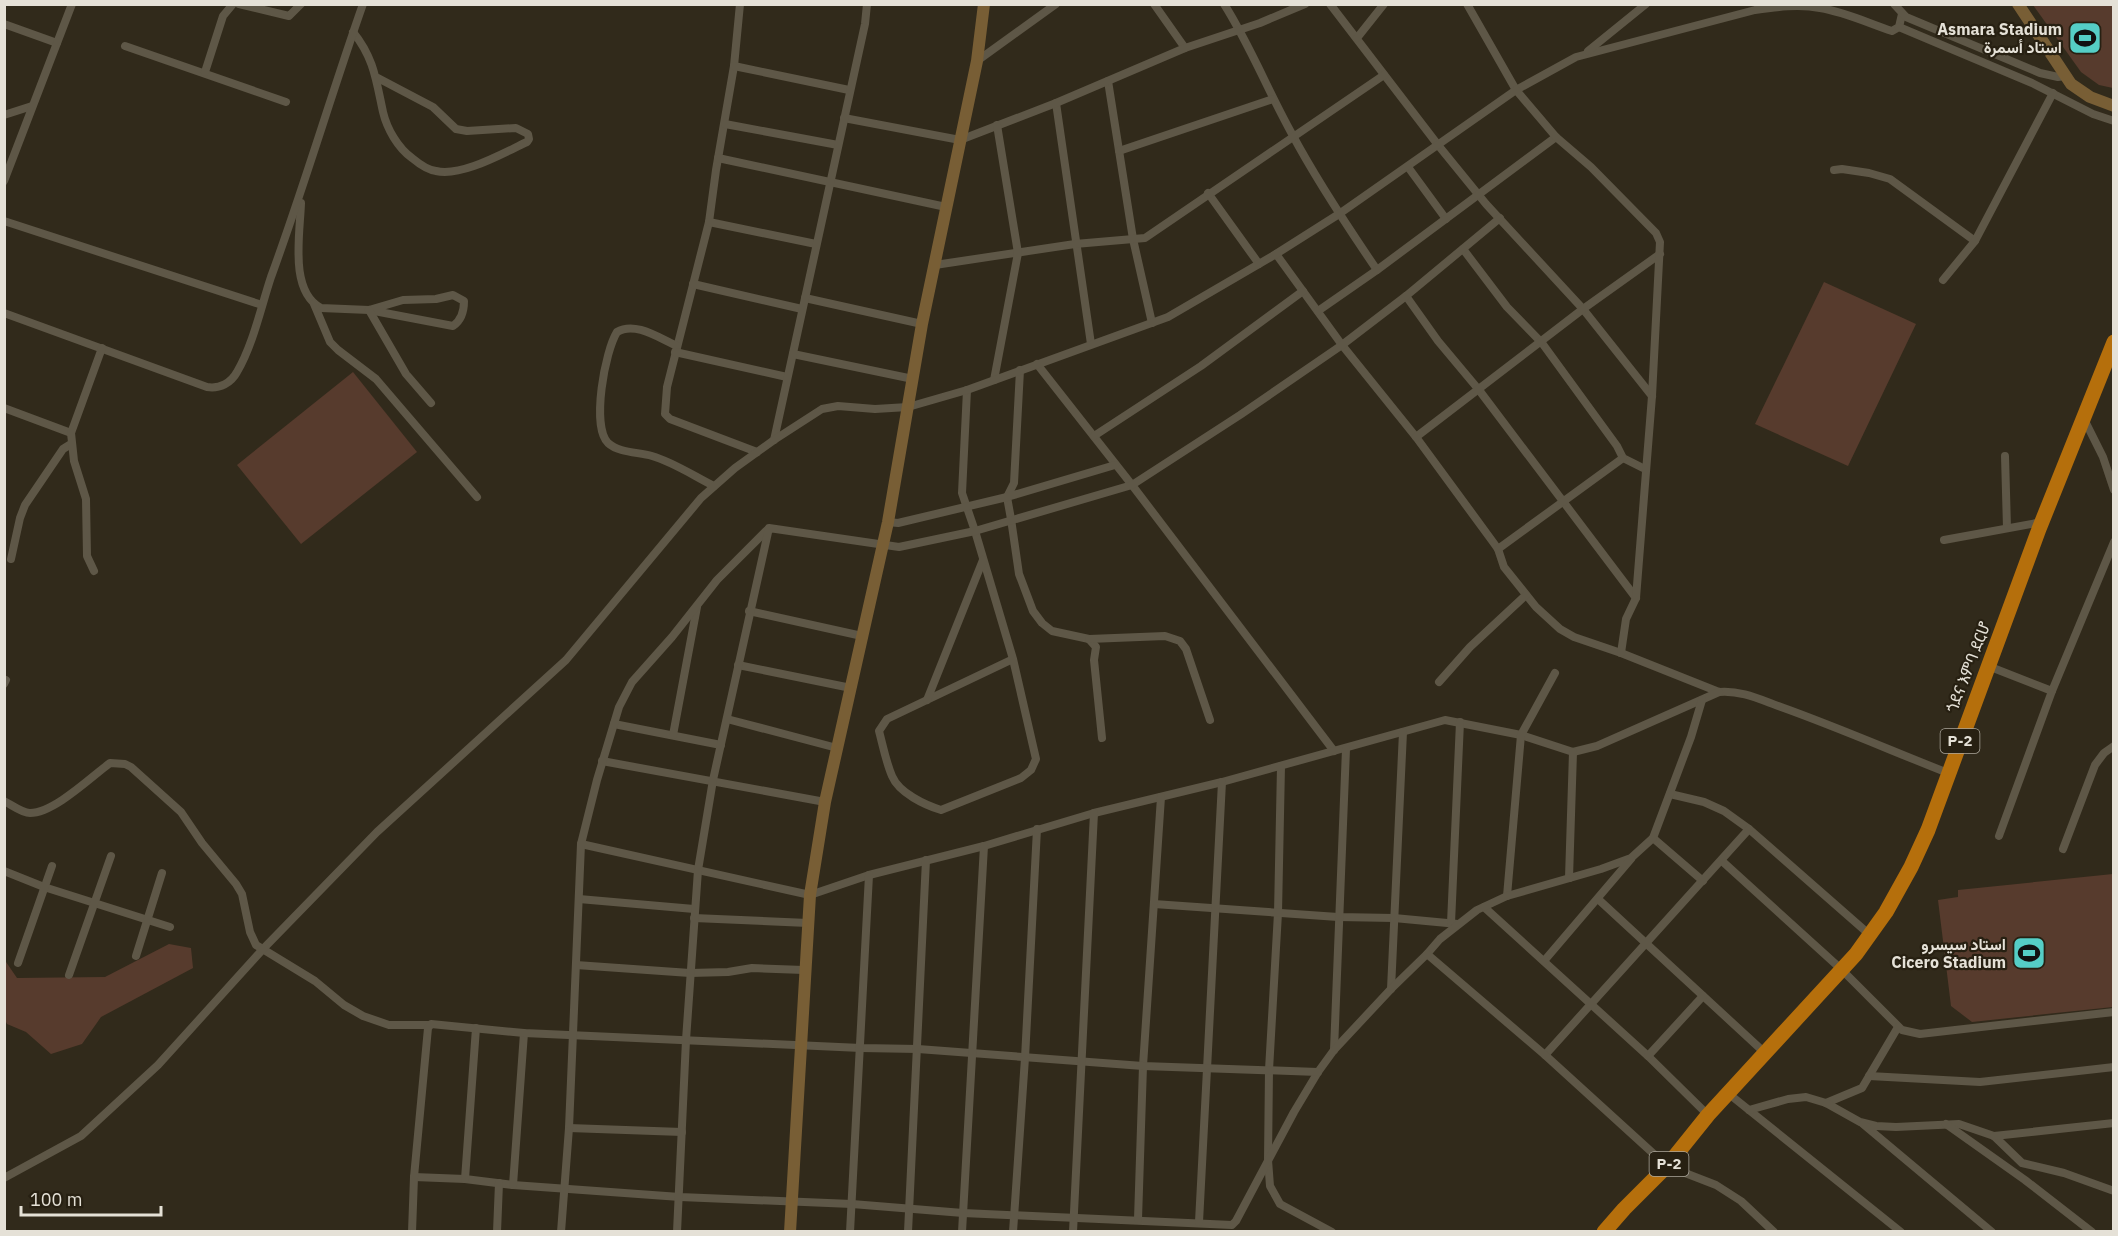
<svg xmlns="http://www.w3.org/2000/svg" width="2118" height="1236" viewBox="0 0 2118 1236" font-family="'IBM Plex Sans',Vazirmatn,'Noto Sans Ethiopic',sans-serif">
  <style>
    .green { fill: #573b2d }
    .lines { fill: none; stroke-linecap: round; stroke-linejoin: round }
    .street { stroke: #5e5747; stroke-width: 8 }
    .secondary { stroke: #785e35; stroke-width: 12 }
    .highway { stroke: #b56f0c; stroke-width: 15 }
    .labels { text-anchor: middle; stroke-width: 4.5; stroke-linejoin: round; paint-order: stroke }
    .shield { fill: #272012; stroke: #aca79c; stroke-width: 1.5 }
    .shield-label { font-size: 15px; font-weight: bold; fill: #e5e1d7 }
    .poi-label { font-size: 16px; font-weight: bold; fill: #e5e1d7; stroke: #272012; text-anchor: end }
    .street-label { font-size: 16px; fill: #e5e1d7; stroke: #272012 }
  </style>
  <rect width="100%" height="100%" fill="#312a1b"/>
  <g class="green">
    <path d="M2033,5H2113V88L2099,85L2081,72Z"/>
    <path d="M1824,282L1916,324L1848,466L1755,424Z"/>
    <path d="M353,372L417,452L301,544L237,465Z"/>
    <path d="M2113,874V1007L1972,1022L1951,1006L1938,900L1958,897V890Z"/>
    <path d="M169,944L191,948L193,968L101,1017L82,1044L51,1054L26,1032L7,1024L5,1020L4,959L17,978L105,977Z"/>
  </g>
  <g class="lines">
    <g class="street">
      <path d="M239,4L289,16L301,4"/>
      <path d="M740,4L734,66L716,170L709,222L667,387L665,414L670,419L757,452"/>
      <path d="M1154,4L1185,48"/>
      <path d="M1224,4C1250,45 1268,91 1292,134C1317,181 1347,226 1377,270"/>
      <path d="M1330,4L1438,145L1486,204L1583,309L1652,396"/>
      <path d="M1467,4L1516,90L1576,57L1755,10C1776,7 1799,4 1820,8C1845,12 1868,23 1892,31L1899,27L1902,14"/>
      <path d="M1894,4L1906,17L2040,73L2058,77L2065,76"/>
      <path d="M4,24L57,43"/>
      <path d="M1899,27L2032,83L2093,114L2114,121"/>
      <path d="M353,32C374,58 376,80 383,112C387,129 398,148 412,158C418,163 428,170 436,171C462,177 503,153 527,142L529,139L528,134L516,128L467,131L456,129L433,107L376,77"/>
      <path d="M1357,38L1384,4"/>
      <path d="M125,46L286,102"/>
      <path d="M1588,51L1646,4"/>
      <path d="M977,61L1056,4"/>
      <path d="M734,66L849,90"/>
      <path d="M205,72L223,16L233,4"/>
      <path d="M1108,81L1133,239L1152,323"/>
      <path d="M1056,103L1091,344"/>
      <path d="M4,115L32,106"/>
      <path d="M844,118L960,140L1056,103L1185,48L1260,23L1305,4"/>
      <path d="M725,124L838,145"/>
      <path d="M1119,151L1273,99"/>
      <path d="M718,158L946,207"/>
      <path d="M1408,167L1446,219"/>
      <path d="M1834,170L1842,169L1869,173L1890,179L1975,241"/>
      <path d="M4,181L72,4"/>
      <path d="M1208,193L1259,264"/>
      <path d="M301,203C300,234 289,291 321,308L369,310L453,326C462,320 464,311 464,301L453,295L436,299L403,300L369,310"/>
      <path d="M4,221L262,305"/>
      <path d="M709,222L816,244"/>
      <path d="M1463,249L1507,307L1542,343L1617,446L1623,458L1645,469"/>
      <path d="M1276,254L1342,345L1416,437L1493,542L1498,549L1504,567L1536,607L1560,629L1574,637L1621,653L1719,692C1741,690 1761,700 1781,707C1837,727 1892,751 1948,773"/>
      <path d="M935,265L1075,244L1145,238L1384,75"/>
      <path d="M1943,280L1975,241L2053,93"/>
      <path d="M693,284L802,309"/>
      <path d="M1406,296L1438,341L1479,390L1636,598"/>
      <path d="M805,298L922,324"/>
      <path d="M314,304L330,342L338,350L376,379L477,497"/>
      <path d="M369,310L406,374L431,403"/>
      <path d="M1318,311L1377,270L1556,137"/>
      <path d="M4,313L207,387C220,389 231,383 237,372C253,345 261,307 271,277C304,187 331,95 363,4"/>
      <path d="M677,346C659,338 635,321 617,332C605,351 591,426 608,443C619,453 638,452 652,456C673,462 694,476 714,486"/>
      <path d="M675,352L787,377"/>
      <path d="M793,354L913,379"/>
      <path d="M1037,364L1132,485L1334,751"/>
      <path d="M1020,370L1014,483L1007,497L1011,519L1019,574L1033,611L1042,623L1052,631L1089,639L1096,647L1094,660L1102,738"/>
      <path d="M994,380L1018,253L997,125"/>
      <path d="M967,390L962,493L975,531L1013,659L1036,759L1031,770L1021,778L941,810C925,805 899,793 892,776C886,762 883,746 879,731L887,719L1013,659"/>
      <path d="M4,408L71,433"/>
      <path d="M2084,419L2103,457L2114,490"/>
      <path d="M1094,436L1201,366L1303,291"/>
      <path d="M1416,437L1583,309L1660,254"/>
      <path d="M774,440L865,24L867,4"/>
      <path d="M2005,456L2007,528"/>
      <path d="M888,522L898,523L1007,497L1115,465"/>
      <path d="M1944,540L2042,522"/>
      <path d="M1498,549L1623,458"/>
      <path d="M11,559L20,518L25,505L63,449L71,444"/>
      <path d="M94,571L87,556L86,499L74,461L71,433L102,348"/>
      <path d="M749,611L862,636"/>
      <path d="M1089,639L1165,636L1180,641L1186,649L1210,720"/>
      <path d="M738,665L851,688"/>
      <path d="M1988,666L2052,691"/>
      <path d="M1439,682L1470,647L1526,595"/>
      <path d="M4,684L6,680"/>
      <path d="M927,700L983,560"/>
      <path d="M727,719L837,748"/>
      <path d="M614,724L721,745"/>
      <path d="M673,735L697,607"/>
      <path d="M602,761L825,802"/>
      <path d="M1281,766L1278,913L1269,1070L1268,1160L1270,1186L1280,1204L1332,1232"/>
      <path d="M1670,794L1704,802L1724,811L1749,829L1870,935"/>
      <path d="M4,801C12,805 22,813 30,813C54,813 91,777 110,763L125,764L131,767L181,812L202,843L236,884L242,894L250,932L256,945L315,981L344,1005L363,1016L389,1025H428"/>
      <path d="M1999,836L2052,691L2114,542"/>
      <path d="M1653,838L1703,881"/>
      <path d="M581,844L810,895L869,875L984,846L1094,813L1222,782L1445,720L1521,735L1573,752L1597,746L1719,692"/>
      <path d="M2063,849L2095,765L2104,753L2114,746"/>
      <path d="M1722,861L1841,969L1902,1030L1920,1034L2114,1012"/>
      <path d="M4,871L44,887L170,927"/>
      <path d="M1569,878L1573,752"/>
      <path d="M1507,896L1521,735L1555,673"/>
      <path d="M579,899L694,909"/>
      <path d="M1598,899L1765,1053"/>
      <path d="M1154,904L1338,917L1394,918L1458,924"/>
      <path d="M1484,907L1648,1056L1708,1115"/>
      <path d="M694,918L808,923"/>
      <path d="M1451,923L1460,722"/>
      <path d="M1427,954L1440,939L1477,910L1507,896L1601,869L1631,858L1653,838L1691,737L1702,700"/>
      <path d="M136,956L162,873"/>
      <path d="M1544,961L1631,859"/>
      <path d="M18,963L52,866"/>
      <path d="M576,965L690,973L728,972L752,968L804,970"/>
      <path d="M69,975L111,856"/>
      <path d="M1391,989L1403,732"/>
      <path d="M1334,1050L1346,749"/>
      <path d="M1545,1055L1749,829"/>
      <path d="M1648,1056L1703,996"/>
      <path d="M1869,1076L1980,1082L2114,1067"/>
      <path d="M1729,1094L1901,1232"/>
      <path d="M1826,1103L1862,1088L1898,1027"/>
      <path d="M1749,1110L1788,1099L1806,1097L1826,1103L1860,1122L1876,1126L1896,1127L1959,1124L1994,1136L2022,1163L2064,1173L2114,1191"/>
      <path d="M1863,1124L1992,1232"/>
      <path d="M1946,1124L2025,1180L2092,1232"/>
      <path d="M569,1128L682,1132"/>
      <path d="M1994,1136L2114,1123"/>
      <path d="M414,1177L465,1179L513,1185L680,1197L852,1204L963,1213L1232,1225L1236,1221L1294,1112L1318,1072L1334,1050L1391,989L1427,954L1545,1055L1667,1166L1716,1185L1741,1201L1774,1232"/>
      <path d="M4,1178L81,1136L158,1065L263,949L377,832L566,660L701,498L735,468L774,440L822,409L838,406L875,409L908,407L967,390L1168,317L1276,254L1339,214L1516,90L1556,137L1591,167L1656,233L1660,242L1652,396L1636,598L1626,619L1621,653"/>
      <path d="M465,1179L476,1028"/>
      <path d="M513,1185L524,1033"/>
      <path d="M1138,1219L1143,1066L1161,797"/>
      <path d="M1199,1222L1222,782"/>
      <path d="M412,1232L414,1177L428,1028L431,1024L524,1033L861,1048L918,1049L1143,1066L1318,1072"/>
      <path d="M497,1232L499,1183"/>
      <path d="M561,1232L569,1128L581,844L597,780L619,707L632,682L672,637L717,580L767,530"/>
      <path d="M677,1232L686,1040L698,870L713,780L769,528L899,547L975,531L1132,485L1240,415L1342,345L1406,296L1500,218"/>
      <path d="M850,1232L869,875"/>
      <path d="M908,1232L926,860"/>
      <path d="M962,1232L984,846"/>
      <path d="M1013,1232L1025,1058L1037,829"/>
      <path d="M1073,1232L1094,813"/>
    </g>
    <g class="secondary">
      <path d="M2018,4L2071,84L2090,97L2114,106"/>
      <path d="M790,1232L810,895L825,802L888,522L922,324L977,61L984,4"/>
    </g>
    <path class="highway" d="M1604,1232L1624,1209L1667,1166L1708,1115L1856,954L1886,912L1911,867L1928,830L2039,529L2114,342"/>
  </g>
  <defs>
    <g id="stadium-square" transform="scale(1.725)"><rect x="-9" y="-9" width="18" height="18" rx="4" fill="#55cec6" stroke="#272012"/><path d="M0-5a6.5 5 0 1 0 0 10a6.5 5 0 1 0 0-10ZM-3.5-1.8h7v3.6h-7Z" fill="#111"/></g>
  </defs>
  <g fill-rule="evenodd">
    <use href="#stadium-square" x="2085" y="38"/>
    <use href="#stadium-square" x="2029" y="953"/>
  </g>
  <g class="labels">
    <g class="shield">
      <rect x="1940.5" y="729" width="39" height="24" rx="4.5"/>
      <rect x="1649.5" y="1152" width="39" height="24" rx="4.5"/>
    </g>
    <g class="shield-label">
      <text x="1960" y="746">P-2</text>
      <text x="1669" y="1169">P-2</text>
    </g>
    <g class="poi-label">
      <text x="2062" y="35">Asmara Stadium<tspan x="2062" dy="18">استاد أسمرة</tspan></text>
      <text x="2006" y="950">استاد سيسرو<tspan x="2006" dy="18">Cicero Stadium</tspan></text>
    </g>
    <g class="street-label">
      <text transform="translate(1968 667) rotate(-69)" y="6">ጎደና እምባ ደርሆ</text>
    </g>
  </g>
  <rect width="2118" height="1236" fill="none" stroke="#e5e1d7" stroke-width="12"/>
  <path d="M21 1206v9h140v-9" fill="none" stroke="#e5e1d7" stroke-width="3"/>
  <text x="30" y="1206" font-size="18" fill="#e5e1d7" stroke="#272012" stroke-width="4.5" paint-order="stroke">100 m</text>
</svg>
